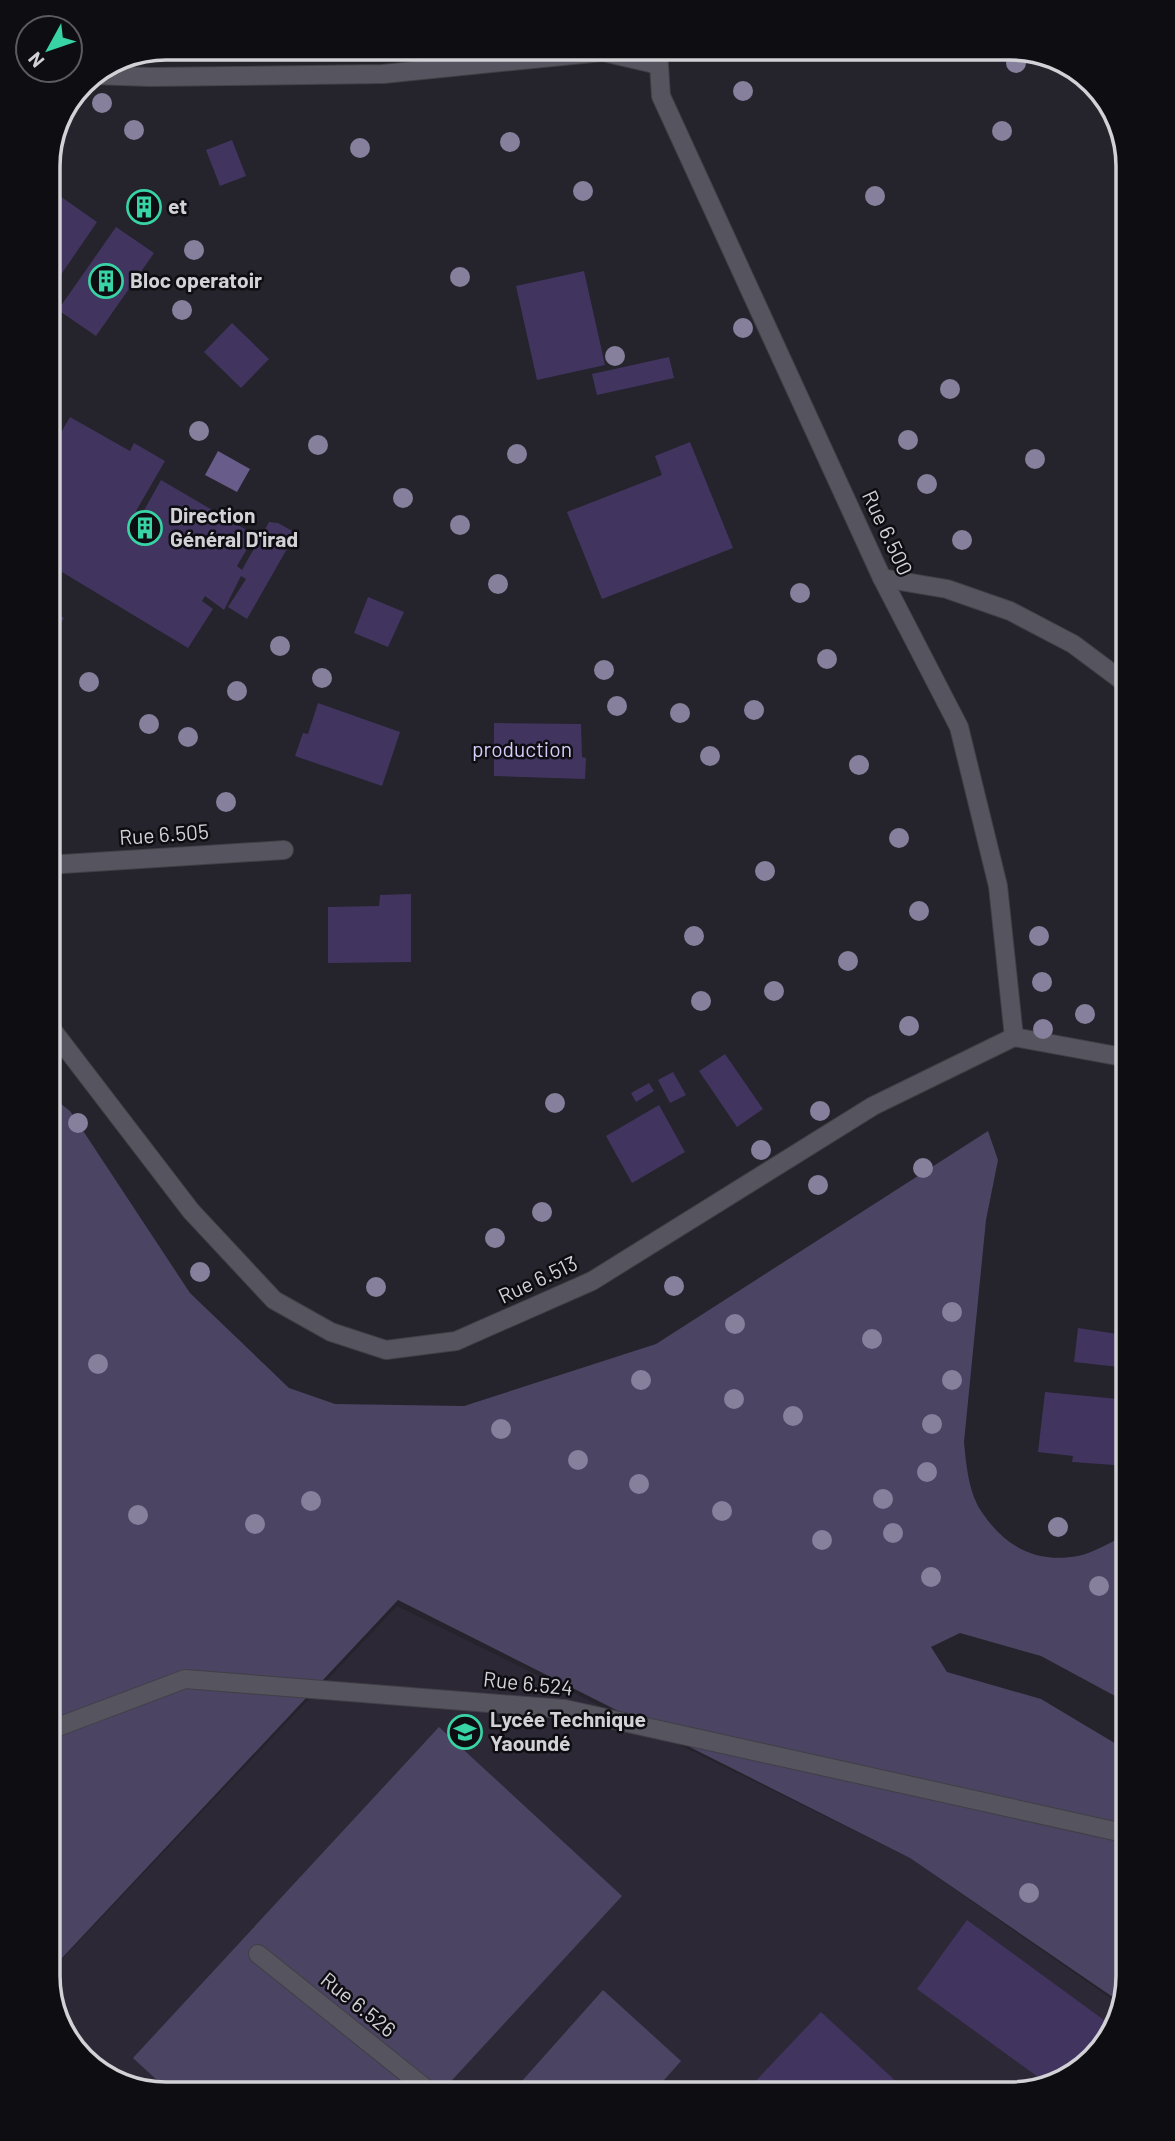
<svg xmlns="http://www.w3.org/2000/svg" width="1175" height="2141" viewBox="0 0 1175 2141" font-family="Barlow,sans-serif">
  <style>
    .built { fill: #2c2836 }
    .green { fill: #4c4463 }
    .water { fill: #685c8b }
    .building { fill: #413560 }
    .lines { fill: none; stroke-linecap: round; stroke-linejoin: round }
    .minor-casing { stroke: #413f46; stroke-width: 20 }
    .minor { stroke: #56545e; stroke-width: 18 }
    .tree { fill: #86809c }
    .labels { text-anchor: middle; stroke-width: 5; stroke-linejoin: round; paint-order: stroke }
    .poi-label { font-size: 21px; font-weight: bold; fill: #d2d1d6; stroke: #0e0d11; text-anchor: start }
    .street-label { font-size: 21px; fill: #d2d1d6; stroke: #0e0d11 }
    .park-label { font-size: 21px; fill: #d6ccf9; stroke: #0e0d11 }
    .rim { fill: none; stroke: #d2d1d6; stroke-width: 3.5 }
  </style>
  <rect width="100%" height="100%" fill="#25232b"/>
  <path class="built" d="M397,1606L910,1858L1119,2004L1108,2042L1055,2085L158,2094L99,2074L55,2016L47,1975Z"/>
  <g class="green">
    <path d="M47,1093L70,1111L190,1293L289,1388L335,1404L464,1406L656,1344L988,1131L998,1160L986,1220L964,1442C966,1463 968,1487 978,1506C1001,1544 1033,1564 1078,1556C1094,1553 1112,1541 1128,1534V1703L1041,1656L960,1633L931,1647L947,1672L1041,1699L1128,1751V1976L1120,2002L910,1858L398,1600L47,1974Z"/>
    <path d="M439,1727L622,1896L442,2091L171,2093L133,2058Z"/>
    <path d="M603,1990L681,2061L656,2089L514,2090Z"/>
  </g>
  <path class="water" d="M218,451L250,469L237,492L205,475Z"/>
  <g class="building">
    <path d="M232,140L246,176L220,186L206,150Z"/>
    <path d="M47,187L97,222L58,279L47,272Z"/>
    <path d="M144,191L160,209L145,222L128,204Z"/>
    <path d="M116,227L154,253L96,336L58,310Z"/>
    <path d="M584,271L605,365L537,380L516,286Z"/>
    <path d="M232,323L269,359L241,388L204,352Z"/>
    <path d="M669,357L674,378L597,395L592,374Z"/>
    <path d="M70,417L130,451L134,443L165,461L136,511L142,514L161,480L255,535L237,566L242,570L269,522L278,523L296,533L247,619L228,607L246,579L241,576L224,610L205,596L202,601L213,609L188,648L47,563V452L49,453Z"/>
    <path d="M690,442L733,548L602,599L567,512L662,475L655,456Z"/>
    <path d="M368,597L404,612L388,647L354,633Z"/>
    <path d="M47,608L64,618L55,632L47,627Z"/>
    <path d="M47,702L58,709L47,724Z"/>
    <path d="M318,703L400,732L382,786L295,756L303,733L308,734Z"/>
    <path d="M494,723L581,724L582,757L586,758L585,779L494,776Z"/>
    <path d="M411,894V962L328,963V907L379,906L380,895Z"/>
    <path d="M725,1054L763,1109L737,1127L699,1071Z"/>
    <path d="M673,1072L686,1095L670,1103L658,1080Z"/>
    <path d="M649,1083L654,1091L636,1102L631,1093Z"/>
    <path d="M659,1105L685,1152L632,1183L606,1136Z"/>
    <path d="M1078,1328L1124,1335L1119,1367L1074,1362Z"/>
    <path d="M1045,1392L1128,1400V1466L1072,1462L1073,1456L1038,1452Z"/>
    <path d="M967,1920L1112,2026L1108,2042L1055,2085H1049L917,1989Z"/>
    <path d="M821,2012L901,2086L749,2088Z"/>
  </g>
  <g class="lines">
    <g class="minor-casing">
      <g id="minor">
        <path d="M659,65L661,96L882,578L959,727L998,886L1014,1037"/>
        <path d="M92,75L150,77L383,74L603,52L659,65"/>
        <path d="M882,578L947,589L1010,611L1073,644L1128,685"/>
        <path d="M47,865L284,850"/>
        <path d="M47,1023L191,1211L274,1300L331,1332L386,1350L456,1341L592,1281L873,1106L1014,1037L1128,1058"/>
        <path d="M47,1731L185,1679L565,1709L1128,1834"/>
        <path d="M258,1954L429,2091"/>
      </g>
    </g>
    <use href="#minor" class="minor"/>
  </g>
  <g class="tree">
    <circle cx="1016" cy="63" r="10"/>
    <circle cx="743" cy="91" r="10"/>
    <circle cx="102" cy="103" r="10"/>
    <circle cx="134" cy="130" r="10"/>
    <circle cx="1002" cy="131" r="10"/>
    <circle cx="510" cy="142" r="10"/>
    <circle cx="360" cy="148" r="10"/>
    <circle cx="583" cy="191" r="10"/>
    <circle cx="875" cy="196" r="10"/>
    <circle cx="194" cy="250" r="10"/>
    <circle cx="460" cy="277" r="10"/>
    <circle cx="182" cy="310" r="10"/>
    <circle cx="743" cy="328" r="10"/>
    <circle cx="615" cy="356" r="10"/>
    <circle cx="950" cy="389" r="10"/>
    <circle cx="199" cy="431" r="10"/>
    <circle cx="908" cy="440" r="10"/>
    <circle cx="318" cy="445" r="10"/>
    <circle cx="517" cy="454" r="10"/>
    <circle cx="1035" cy="459" r="10"/>
    <circle cx="927" cy="484" r="10"/>
    <circle cx="403" cy="498" r="10"/>
    <circle cx="460" cy="525" r="10"/>
    <circle cx="962" cy="540" r="10"/>
    <circle cx="498" cy="584" r="10"/>
    <circle cx="800" cy="593" r="10"/>
    <circle cx="280" cy="646" r="10"/>
    <circle cx="827" cy="659" r="10"/>
    <circle cx="604" cy="670" r="10"/>
    <circle cx="322" cy="678" r="10"/>
    <circle cx="89" cy="682" r="10"/>
    <circle cx="237" cy="691" r="10"/>
    <circle cx="617" cy="706" r="10"/>
    <circle cx="754" cy="710" r="10"/>
    <circle cx="680" cy="713" r="10"/>
    <circle cx="149" cy="724" r="10"/>
    <circle cx="188" cy="737" r="10"/>
    <circle cx="710" cy="756" r="10"/>
    <circle cx="859" cy="765" r="10"/>
    <circle cx="226" cy="802" r="10"/>
    <circle cx="899" cy="838" r="10"/>
    <circle cx="765" cy="871" r="10"/>
    <circle cx="919" cy="911" r="10"/>
    <circle cx="694" cy="936" r="10"/>
    <circle cx="1039" cy="936" r="10"/>
    <circle cx="848" cy="961" r="10"/>
    <circle cx="1042" cy="982" r="10"/>
    <circle cx="774" cy="991" r="10"/>
    <circle cx="701" cy="1001" r="10"/>
    <circle cx="1085" cy="1014" r="10"/>
    <circle cx="909" cy="1026" r="10"/>
    <circle cx="1043" cy="1029" r="10"/>
    <circle cx="555" cy="1103" r="10"/>
    <circle cx="820" cy="1111" r="10"/>
    <circle cx="78" cy="1123" r="10"/>
    <circle cx="761" cy="1150" r="10"/>
    <circle cx="923" cy="1168" r="10"/>
    <circle cx="818" cy="1185" r="10"/>
    <circle cx="542" cy="1212" r="10"/>
    <circle cx="495" cy="1238" r="10"/>
    <circle cx="200" cy="1272" r="10"/>
    <circle cx="674" cy="1286" r="10"/>
    <circle cx="376" cy="1287" r="10"/>
    <circle cx="952" cy="1312" r="10"/>
    <circle cx="735" cy="1324" r="10"/>
    <circle cx="872" cy="1339" r="10"/>
    <circle cx="98" cy="1364" r="10"/>
    <circle cx="641" cy="1380" r="10"/>
    <circle cx="952" cy="1380" r="10"/>
    <circle cx="734" cy="1399" r="10"/>
    <circle cx="793" cy="1416" r="10"/>
    <circle cx="932" cy="1424" r="10"/>
    <circle cx="501" cy="1429" r="10"/>
    <circle cx="578" cy="1460" r="10"/>
    <circle cx="927" cy="1472" r="10"/>
    <circle cx="639" cy="1484" r="10"/>
    <circle cx="883" cy="1499" r="10"/>
    <circle cx="311" cy="1501" r="10"/>
    <circle cx="722" cy="1511" r="10"/>
    <circle cx="138" cy="1515" r="10"/>
    <circle cx="255" cy="1524" r="10"/>
    <circle cx="1058" cy="1527" r="10"/>
    <circle cx="893" cy="1533" r="10"/>
    <circle cx="822" cy="1540" r="10"/>
    <circle cx="931" cy="1577" r="10"/>
    <circle cx="1099" cy="1586" r="10"/>
    <circle cx="1029" cy="1893" r="10"/>
  </g>
  <defs>
    <g id="building-ring" transform="scale(1.75)"><circle r="9.5" fill="#0e0d11" stroke="#39d4a5" stroke-width="1.5"/><path d="M-4-6H4V6H1V3H-1V6H-4ZM-2.5-4.3h1.7v1.8h-1.7ZM.8-4.3h1.7v1.8H.8ZM-2.5-1h1.7V.8h-1.7ZM.8-1h1.7V.8H.8Z" fill="#39d4a5"/></g>
    <g id="school-ring" transform="scale(1.75)"><circle r="9.5" fill="#0e0d11" stroke="#39d4a5" stroke-width="1.5"/><path d="M0-5L7-2L0 1L-7-2ZM-4 1L0 2.5L4 1V4Q0 6-4 4Z" fill="#39d4a5"/></g>
  </defs>
  <g fill-rule="evenodd">
    <use href="#building-ring" x="144" y="207"/>
    <use href="#building-ring" x="106" y="281"/>
    <use href="#building-ring" x="145" y="528"/>
    <use href="#school-ring" x="465" y="1732"/>
  </g>
  <g class="labels">
    <g class="poi-label">
      <text x="168" y="214">et</text>
      <text x="130" y="288">Bloc operatoir</text>
      <text x="170" y="523">Direction<tspan x="170" dy="24">Général D'irad</tspan></text>
      <text x="490" y="1727">Lycée Technique<tspan x="490" dy="24">Yaoundé</tspan></text>
    </g>
    <g class="street-label">
      <text transform="translate(887 533) rotate(65)" y="7">Rue 6.500</text>
      <text transform="translate(164 835) rotate(-4)" y="7">Rue 6.505</text>
      <text transform="translate(538 1280) rotate(-25)" y="7">Rue 6.513</text>
      <text transform="translate(528 1684) rotate(6)" y="7">Rue 6.524</text>
      <text transform="translate(358 2005) rotate(39)" y="7">Rue 6.526</text>
    </g>
    <g class="park-label">
      <text x="522" y="757">production</text>
    </g>
  </g>
  <path d="M0 0H1175V2141H0ZM166 60H1010A106 106 0 0 1 1116 166V1976A106 106 0 0 1 1010 2082H166A106 106 0 0 1 60 1976V166A106 106 0 0 1 166 60Z" fill="#0e0d11" fill-rule="evenodd"/>
  <path class="rim" d="M166 60H1010A106 106 0 0 1 1116 166V1976A106 106 0 0 1 1010 2082H166A106 106 0 0 1 60 1976V166A106 106 0 0 1 166 60Z"/>
  <g transform="translate(49 49) rotate(230)"><circle r="33" fill="#0e0d11" stroke="#5c5b60" stroke-width="2"/>
  <path d="M0-5L12 26L0 18L-12 26Z" fill="#39d4a5"/>
  <text y="-10" font-size="19" font-weight="bold" text-anchor="middle" fill="#d2d1d6">N</text>
  </g>
</svg>
